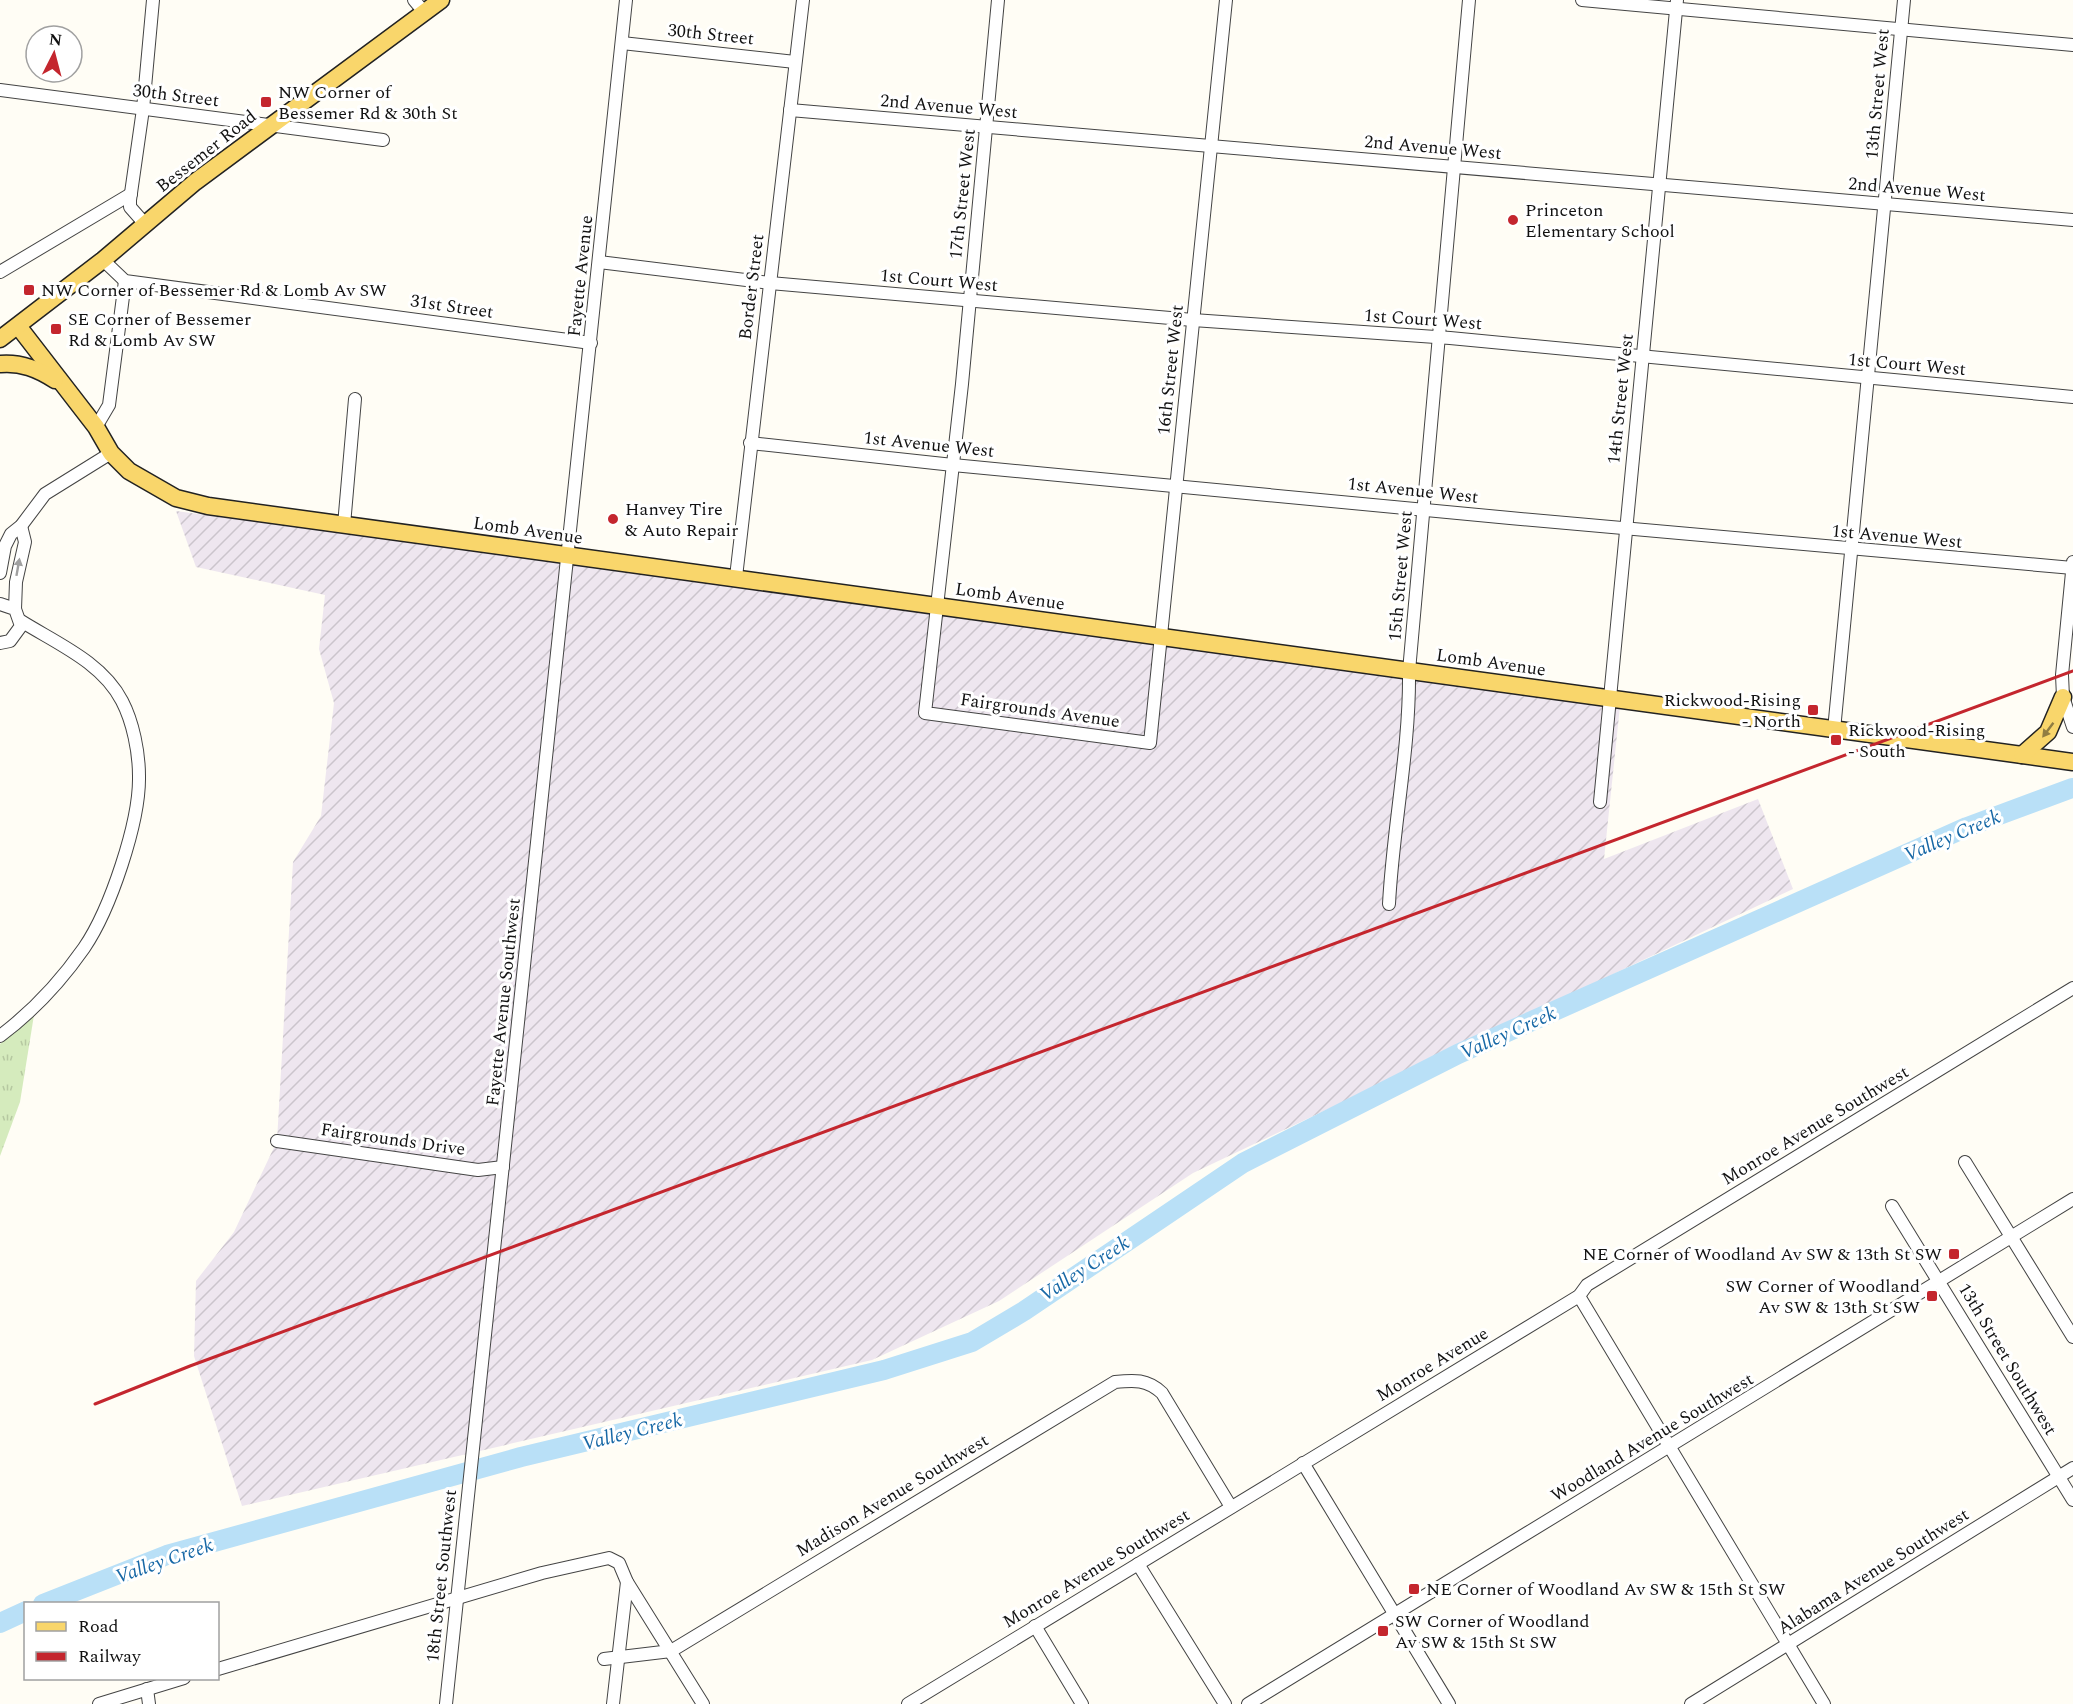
<svg xmlns="http://www.w3.org/2000/svg" width="2073" height="1704" viewBox="0 0 2073 1704" font-family="Spectral,serif">
  <style>
    .industrial { fill: url(#industrial-furrows) }
    .grass { fill: url(#grass-tufts) }
    .lines { fill: none; stroke-linecap: round; stroke-linejoin: round }
    .river { stroke: #b9e0f7; stroke-width: 20 }
    .minor-casing { stroke: #444; stroke-width: 14 }
    .major-casing { stroke: #222; stroke-width: 19 }
    .minor { stroke: #fff; stroke-width: 12 }
    .major { stroke: #f9d66b; stroke-width: 16 }
    .rail { stroke: #c4262e; stroke-width: 3 }
    .oneway { fill: #a0a0a0 }
    .oneway2 { fill: #917d42 }
    .poi-dot { fill: #c4262e; stroke: #fff; stroke-width: 2 }
    .labels { text-anchor: middle; stroke-width: 6; stroke-linejoin: round; paint-order: stroke }
    .street-label { font-size: 18px; fill: #111; stroke: #fff }
    .poi-label { font-size: 18px; fill: #111; stroke: #fff; text-anchor: start }
    .water-label { font-size: 20px; font-style: italic; fill: #1768a6; stroke: #fff }
  </style>
  <defs>
    <pattern id="industrial-furrows" width="10" height="10" patternUnits="userSpaceOnUse" patternTransform="scale(1.5)"><rect width="10" height="10" fill="#eee6ef"/><path d="M-1 1l2-2M0 10L10 0M9 11l2-2" fill="none" stroke="#cbc4cc"/></pattern>
    <pattern id="grass-tufts" width="24" height="20" patternUnits="userSpaceOnUse" patternTransform="scale(1.5)"><rect width="24" height="20" fill="#d5ebbd"/><path d="M3 7l-1-3M5 7V3M7 7l1-3M15 17l-1-3M17 17v-4M19 17l1-3" fill="none" stroke="#b6c8a1"/></pattern>
  </defs>
  <rect width="100%" height="100%" fill="#fffdf5"/>
  <path class="industrial" d="M176,511L1620,706L1604,859L1758,799L1793,889L1193,1173L999,1301L872,1360L242,1506L194,1356L196,1281L234,1232L277,1141L293,862L321,816L334,703L319,649L325,595L196,567Z"/>
  <path class="grass" d="M34,1015L20,1102L0,1156V1044Z"/>
  <g class="lines">
    <g class="river">
      <path d="M43,1604L167,1555L521,1457L884,1370L972,1342L1024,1311L1243,1163L1458,1054L1967,827L2072,788"/>
      <path d="M0,1623L26,1611"/>
    </g>
    <g class="minor-casing">
      <g id="minor">
        <path d="M414,0L424,12"/>
        <path d="M998,0L962,384L925,713L1150,743L1226,0"/>
        <path d="M1582,0L2073,45"/>
        <path d="M622,43L795,62"/>
        <path d="M0,90L383,140"/>
        <path d="M790,110L2073,220"/>
        <path d="M145,224L130,207V200L143,109L153,0"/>
        <path d="M103,260L125,281L591,343"/>
        <path d="M599,262L770,283L1193,320L1450,338L2073,397"/>
        <path d="M0,272L131,194"/>
        <path d="M96,427L109,405L125,281"/>
        <path d="M750,443L953,465L1510,518L2073,568"/>
        <path d="M344,525L355,399"/>
        <path d="M2073,562L2062,675L2063,697L2073,727"/>
        <path d="M0,573L5,546L11,534L21,526L45,494L111,453"/>
        <path d="M736,577L803,0"/>
        <path d="M0,604L15,609L21,626L10,641L0,643"/>
        <path d="M15,609L16,582L25,542L21,526"/>
        <path d="M1834,730L1904,0"/>
        <path d="M1600,802L1677,0"/>
        <path d="M1389,904C1393,826 1410,749 1409,671L1469,0"/>
        <path d="M0,1036C32,1012 61,981 84,948C110,910 140,822 139,776C139,752 133,722 122,701C102,662 56,643 21,621"/>
        <path d="M277,1141L478,1170L503,1167"/>
        <path d="M1965,1162L2073,1337"/>
        <path d="M1892,1206L2073,1500"/>
        <path d="M1579,1296L1824,1704"/>
        <path d="M1303,1463L1449,1704"/>
        <path d="M1138,1564L1225,1704"/>
        <path d="M1035,1626L1082,1704"/>
        <path d="M604,1659L671,1651L1115,1382C1134,1380 1147,1379 1162,1393L1231,1507"/>
        <path d="M218,1669L542,1573L609,1558L619,1563L627,1582L703,1704"/>
        <path d="M147,1689L149,1704"/>
        <path d="M99,1704L184,1678"/>
        <path d="M446,1704L626,0"/>
        <path d="M613,1704L627,1582"/>
        <path d="M908,1704L1579,1296L1587,1285L2073,988"/>
        <path d="M1248,1704L2073,1199"/>
        <path d="M1691,1704L2073,1468"/>
      </g>
    </g>
    <g class="major-casing">
      <g id="major">
        <path d="M18,326L96,427L111,453L129,471L176,498L208,506L2073,762"/>
        <path d="M0,339L103,260L195,182L441,0"/>
        <path d="M0,364C21,362 38,369 55,380"/>
        <path d="M2022,755L2048,732L2063,697"/>
      </g>
    </g>
    <use href="#minor" class="minor"/>
    <use href="#major" class="major"/>
    <path class="rail" d="M95,1404L190,1366L2073,671"/>
  </g>
  <defs><path id="oneway-solid" d="M-6-.8H1V-3.2L6.5 0L1 3.2V.8H-6Z" transform="scale(1.5)"/></defs>
  <use class="oneway" href="#oneway-solid" transform="translate(18 567) rotate(-80)"/>
  <use class="oneway2" href="#oneway-solid" transform="translate(2048 730) rotate(127)"/>
  <g class="poi-dot">
    <rect x="260" y="96" width="12" height="12" rx="3"/>
    <circle cx="1513" cy="220" r="6"/>
    <rect x="23" y="284" width="12" height="12" rx="3"/>
    <rect x="50" y="323" width="12" height="12" rx="3"/>
    <circle cx="613" cy="519" r="6"/>
    <rect x="1807" y="704" width="12" height="12" rx="3"/>
    <rect x="1830" y="734" width="12" height="12" rx="3"/>
    <rect x="1948" y="1248" width="12" height="12" rx="3"/>
    <rect x="1926" y="1290" width="12" height="12" rx="3"/>
    <rect x="1408" y="1583" width="12" height="12" rx="3"/>
    <rect x="1377" y="1625" width="12" height="12" rx="3"/>
  </g>
  <g class="labels">
    <g class="street-label">
      <text transform="translate(711 34) rotate(6)" y="6">30th Street</text>
      <text transform="translate(1877 94) rotate(-85)" y="6">13th Street West</text>
      <text transform="translate(176 95) rotate(7)" y="6">30th Street</text>
      <text transform="translate(949 106) rotate(5)" y="6">2nd Avenue West</text>
      <text transform="translate(1433 147) rotate(5)" y="6">2nd Avenue West</text>
      <text transform="translate(206 151) rotate(-38)" y="6">Bessemer Road</text>
      <text transform="translate(1917 189) rotate(5)" y="6">2nd Avenue West</text>
      <text transform="translate(962 194) rotate(-84)" y="6">17th Street West</text>
      <text transform="translate(580 276) rotate(-84)" y="6">Fayette Avenue</text>
      <text transform="translate(939 280) rotate(5)" y="6">1st Court West</text>
      <text transform="translate(751 287) rotate(-83)" y="6">Border Street</text>
      <text transform="translate(452 306) rotate(8)" y="6">31st Street</text>
      <text transform="translate(1423 319) rotate(4)" y="6">1st Court West</text>
      <text transform="translate(1907 364) rotate(5)" y="6">1st Court West</text>
      <text transform="translate(1170 370) rotate(-84)" y="6">16th Street West</text>
      <text transform="translate(1620 399) rotate(-84)" y="6">14th Street West</text>
      <text transform="translate(929 444) rotate(6)" y="6">1st Avenue West</text>
      <text transform="translate(1413 490) rotate(6)" y="6">1st Avenue West</text>
      <text transform="translate(528 530) rotate(8)" y="6">Lomb Avenue</text>
      <text transform="translate(1897 536) rotate(5)" y="6">1st Avenue West</text>
      <text transform="translate(1400 576) rotate(-85)" y="6">15th Street West</text>
      <text transform="translate(1010 596) rotate(8)" y="6">Lomb Avenue</text>
      <text transform="translate(1491 662) rotate(8)" y="6">Lomb Avenue</text>
      <text transform="translate(1040 710) rotate(8)" y="6">Fairgrounds Avenue</text>
      <text transform="translate(503 1002) rotate(-84)" y="6">Fayette Avenue Southwest</text>
      <text transform="translate(1815 1125) rotate(-31)" y="6">Monroe Avenue Southwest</text>
      <text transform="translate(393 1139) rotate(8)" y="6">Fairgrounds Drive</text>
      <text transform="translate(2008 1359) rotate(59)" y="6">13th Street Southwest</text>
      <text transform="translate(1432 1364) rotate(-31)" y="6">Monroe Avenue</text>
      <text transform="translate(1652 1437) rotate(-31)" y="6">Woodland Avenue Southwest</text>
      <text transform="translate(892 1495) rotate(-31)" y="6">Madison Avenue Southwest</text>
      <text transform="translate(1096 1568) rotate(-31)" y="6">Monroe Avenue Southwest</text>
      <text transform="translate(1873 1571) rotate(-32)" y="6">Alabama Avenue Southwest</text>
      <text transform="translate(441 1576) rotate(-84)" y="6">18th Street Southwest</text>
    </g>
    <g class="poi-label">
      <text x="278" y="98">NW Corner of<tspan x="278" dy="21">Bessemer Rd &amp; 30th St</tspan></text>
      <text x="1525" y="216">Princeton<tspan x="1525" dy="21">Elementary School</tspan></text>
      <text x="41" y="296">NW Corner of Bessemer Rd &amp; Lomb Av SW</text>
      <text x="68" y="325">SE Corner of Bessemer<tspan x="68" dy="21">Rd &amp; Lomb Av SW</tspan></text>
      <text x="625" y="515">Hanvey Tire<tspan x="625" dy="21">&amp; Auto Repair</tspan></text>
      <text x="1801" y="706" text-anchor="end">Rickwood-Rising<tspan x="1801" dy="21">- North</tspan></text>
      <text x="1848" y="736">Rickwood-Rising<tspan x="1848" dy="21">- South</tspan></text>
      <text x="1942" y="1260" text-anchor="end">NE Corner of Woodland Av SW &amp; 13th St SW</text>
      <text x="1920" y="1292" text-anchor="end">SW Corner of Woodland<tspan x="1920" dy="21">Av SW &amp; 13th St SW</tspan></text>
      <text x="1426" y="1595">NE Corner of Woodland Av SW &amp; 15th St SW</text>
      <text x="1395" y="1627">SW Corner of Woodland<tspan x="1395" dy="21">Av SW &amp; 15th St SW</tspan></text>
    </g>
    <g class="water-label">
      <text transform="translate(1952 835) rotate(-23)" y="7">Valley Creek</text>
      <text transform="translate(1508 1032) rotate(-24)" y="7">Valley Creek</text>
      <text transform="translate(1084 1268) rotate(-33)" y="7">Valley Creek</text>
      <text transform="translate(632 1431) rotate(-14)" y="7">Valley Creek</text>
      <text transform="translate(164 1560) rotate(-19)" y="7">Valley Creek</text>
    </g>
  </g>
  <rect x="24" y="1602" width="195" height="78" fill="#ffffff" stroke="#a0a0a0" stroke-width="1.5"/>
  <rect x="36" y="1622" width="30" height="9" fill="#f9d66b" stroke="#a0a0a0" stroke-width="1.5"/>
  <text x="78" y="1632" font-size="18" fill="#111111">Road</text>
  <rect x="36" y="1652" width="30" height="9" fill="#c4262e" stroke="#a0a0a0" stroke-width="1.5"/>
  <text x="78" y="1662" font-size="18" fill="#111111">Railway</text>
  <g transform="translate(54 54) rotate(6)"><circle r="28" fill="#ffffff" stroke="#a0a0a0" stroke-width="1.5"/>
  <path d="M0-4.5L10 22L0 15L-10 22Z" fill="#c4262e"/>
  <text y="-9" font-size="16" font-weight="bold" text-anchor="middle" fill="#111111">N</text>
  </g>
</svg>
